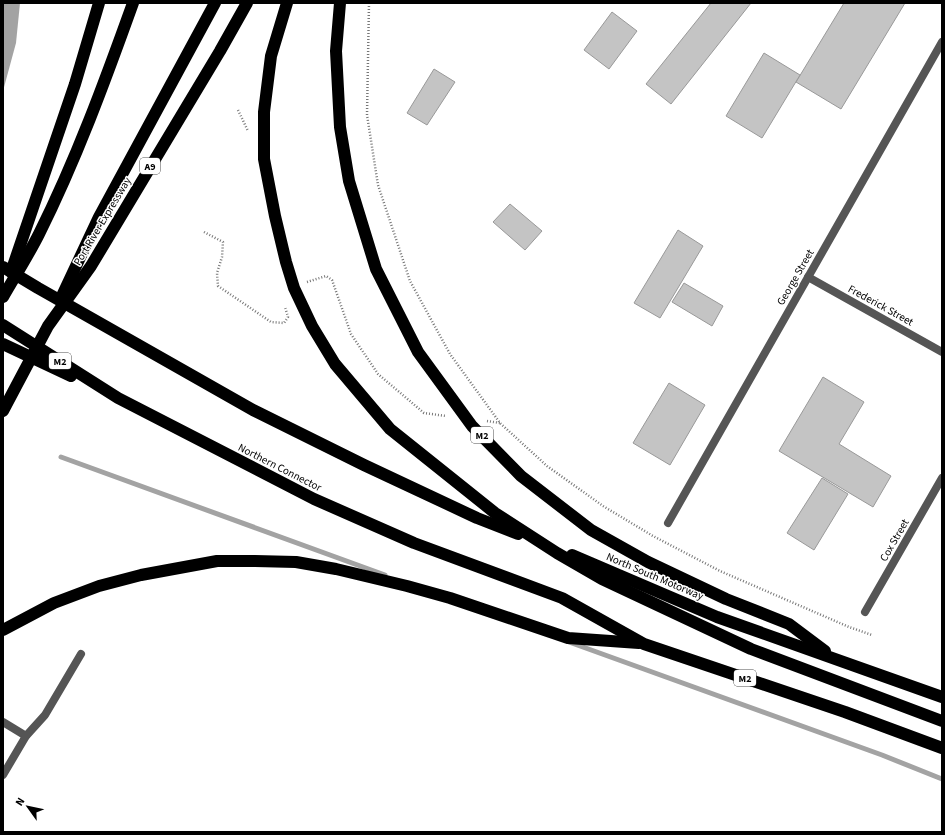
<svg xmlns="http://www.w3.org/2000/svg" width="945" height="835" viewBox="0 0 945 835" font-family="'Source Sans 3',sans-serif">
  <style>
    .water { fill: #a3a3a3 }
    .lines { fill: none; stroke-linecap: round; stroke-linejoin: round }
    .stream { stroke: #a3a3a3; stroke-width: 5 }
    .building { fill: #c4c4c4; stroke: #999 }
    .path { stroke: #777; stroke-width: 2.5; stroke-dasharray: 1 2; stroke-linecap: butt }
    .service { stroke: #555; stroke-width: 8 }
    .minor { stroke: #555; stroke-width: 8 }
    .motorway { stroke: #000; stroke-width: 12 }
    .labels { text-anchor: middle; stroke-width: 3; stroke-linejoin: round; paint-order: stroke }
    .shield { fill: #fff; stroke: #4c4c4c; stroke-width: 1 }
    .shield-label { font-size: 10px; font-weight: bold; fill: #000 }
    .street-label { font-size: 11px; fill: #000; stroke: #fff }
  </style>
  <rect width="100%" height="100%" fill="#fff"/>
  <path class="water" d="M3,3H20L16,43L3,91Z"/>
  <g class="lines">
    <g class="stream">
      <path d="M61,457L385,575"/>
      <path d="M569,642L882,755L942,779"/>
    </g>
  </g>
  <g class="building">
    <path d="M711,3H751L671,104L646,84Z"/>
    <path d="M844,3H905L841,109L796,82Z"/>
    <path d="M612,12L637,31L609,69L584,50Z"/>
    <path d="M764,53L800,75L762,138L726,116Z"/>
    <path d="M434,69L455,82L427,125L407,113Z"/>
    <path d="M510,204L542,231L525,250L493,222Z"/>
    <path d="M678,230L703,246L660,318L634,303Z"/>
    <path d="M684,283L723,306L712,326L672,302Z"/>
    <path d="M823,377L864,402L839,444L891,476L873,507L779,451Z"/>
    <path d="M669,383L705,405L670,465L633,443Z"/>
    <path d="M822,478L848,494L814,550L787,533Z"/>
  </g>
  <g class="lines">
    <g class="path">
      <path d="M369,3L367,115L378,185L410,281L450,354L500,423L547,466L603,506L653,536L720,571L849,627L872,635"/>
      <path d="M238,110L248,131"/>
      <path d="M204,232L223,242L222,257L217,273L218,286L271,322L284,323L288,317L285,307"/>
      <path d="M307,282L326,276L332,280L351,334L378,374L424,413L446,416"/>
      <path d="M487,421L500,423"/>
    </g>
    <g class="service">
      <path d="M3,722L26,736"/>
      <path d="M3,775L26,736L45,715L81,654"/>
    </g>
    <g class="minor">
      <path d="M808,277L942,352"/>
      <path d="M668,523L942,42"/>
      <path d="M865,612L942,478"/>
    </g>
    <g class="motorway">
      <path d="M287,3L271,56L264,112V159L275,216L286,262L294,288L312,326L335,364L390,429L495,513L557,553L602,579L751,649L942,721"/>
      <path d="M340,3L336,51L340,127L349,181L376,269L418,352L472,426L521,476L591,530L648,562L726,599L789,624L825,651"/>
      <path d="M3,267L38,288L253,410L364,465L477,518L518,534"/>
      <path d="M11,272L75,84L99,3"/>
      <path d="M3,297C15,276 28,256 39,234C76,160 105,81 133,3"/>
      <path d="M61,298L99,217L215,3"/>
      <path d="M3,325L118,398L314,499L414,543L562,598L644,644L845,712L942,748"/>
      <path d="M3,344L71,376"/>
      <path d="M3,411L48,326L91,266L220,51L247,3"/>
      <path d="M572,555L717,617L942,697"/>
      <path d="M3,630L54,603L99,586L141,575L217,561H255L296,562L336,569L407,586L450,598L568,638L639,643"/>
    </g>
  </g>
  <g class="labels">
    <g class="shield">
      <rect x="140" y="158" width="20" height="16" rx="3"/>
      <rect x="49" y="353" width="22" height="16" rx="3"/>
      <rect x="471" y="427" width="22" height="16" rx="3"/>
      <rect x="734" y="670" width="22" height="16" rx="3"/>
    </g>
    <g class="shield-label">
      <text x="150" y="170">A9</text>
      <text x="60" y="365">M2</text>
      <text x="482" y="439">M2</text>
      <text x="745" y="682">M2</text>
    </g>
    <g class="street-label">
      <text transform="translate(102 221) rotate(-59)" y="4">Port River Expressway</text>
      <text transform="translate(795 277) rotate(-60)" y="4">George Street</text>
      <text transform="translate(881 305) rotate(29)" y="4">Frederick Street</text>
      <text transform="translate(280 467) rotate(27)" y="4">Northern Connector</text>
      <text transform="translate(894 540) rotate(-60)" y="4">Cox Street</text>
      <text transform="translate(655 576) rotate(23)" y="4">North South Motorway</text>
    </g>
  </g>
  <rect width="945" height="835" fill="none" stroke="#000000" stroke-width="8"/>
  <g transform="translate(28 807) rotate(303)" stroke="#ffffff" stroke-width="3" paint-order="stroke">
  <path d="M0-3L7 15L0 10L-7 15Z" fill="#000000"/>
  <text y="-6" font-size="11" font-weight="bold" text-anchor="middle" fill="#000000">N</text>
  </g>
</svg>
